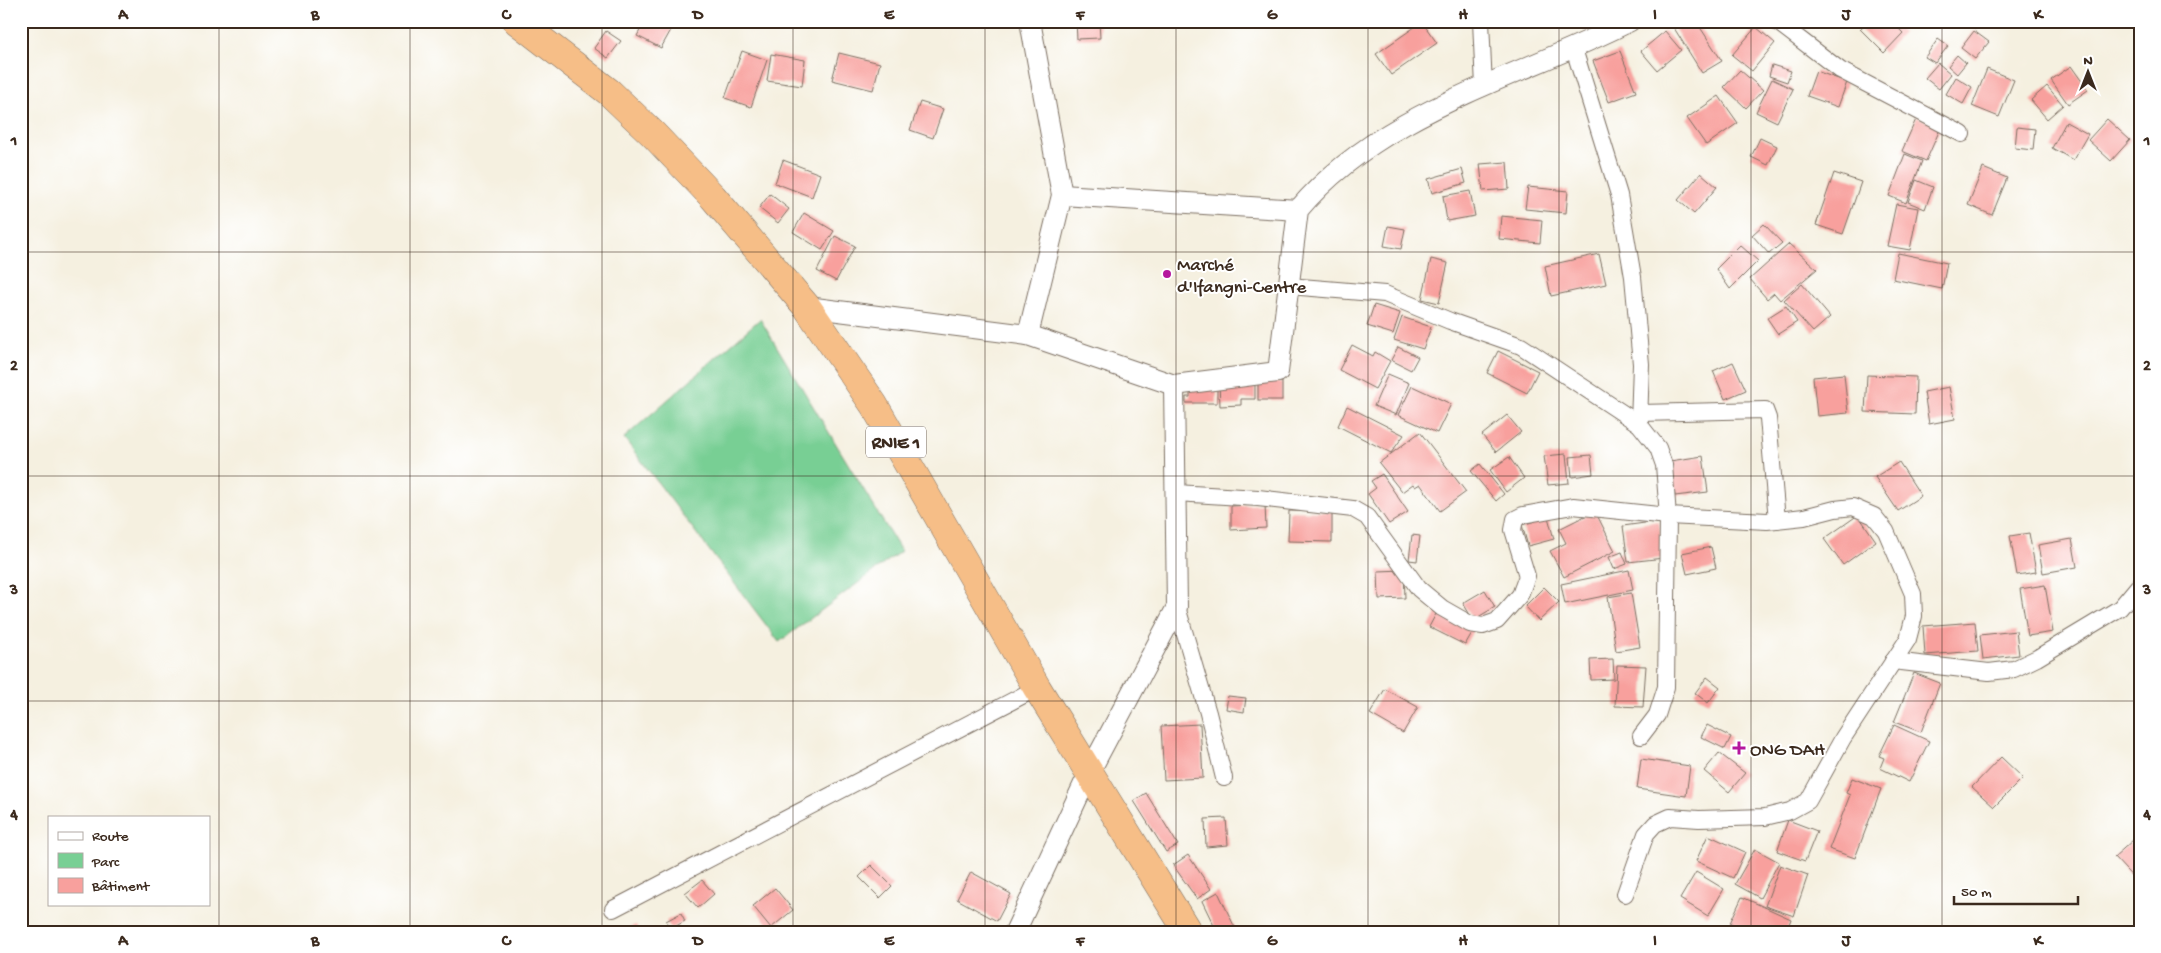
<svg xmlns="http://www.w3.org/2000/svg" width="2161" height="953" viewBox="0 0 2161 953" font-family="'Gochi Hand',sans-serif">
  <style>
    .green { fill: #78cf94; stroke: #5a7c59 }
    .building { fill: #f8a09d }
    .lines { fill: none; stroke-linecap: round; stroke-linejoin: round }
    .minor-casing { stroke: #7c6f62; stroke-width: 18 }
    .tertiary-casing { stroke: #7c6f62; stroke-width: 22 }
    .trunk-casing { stroke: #7c6f62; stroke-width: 29 }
    .minor { stroke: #fff; stroke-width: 16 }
    .tertiary { stroke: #fff; stroke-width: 20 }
    .trunk { stroke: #f6be87; stroke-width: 28 }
    .grid { fill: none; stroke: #3b2a1e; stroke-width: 1; stroke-opacity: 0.55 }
    .poi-dot { fill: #b5179e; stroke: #fff; stroke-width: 2 }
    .labels { text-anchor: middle; stroke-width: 4; stroke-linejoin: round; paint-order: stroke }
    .shield { fill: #fff; stroke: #766a62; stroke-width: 1 }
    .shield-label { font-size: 18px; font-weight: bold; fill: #3b2a1e }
    .poi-label { font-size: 19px; fill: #3b2a1e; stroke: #fff; text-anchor: start }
    .neatline { fill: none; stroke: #3b2a1e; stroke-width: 2 }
    .grid-label { font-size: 16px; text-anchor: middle; font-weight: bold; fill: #3b2a1e }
  </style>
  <rect width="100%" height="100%" fill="#fff"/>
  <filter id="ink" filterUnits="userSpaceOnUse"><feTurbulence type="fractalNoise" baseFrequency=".02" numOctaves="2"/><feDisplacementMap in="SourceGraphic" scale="10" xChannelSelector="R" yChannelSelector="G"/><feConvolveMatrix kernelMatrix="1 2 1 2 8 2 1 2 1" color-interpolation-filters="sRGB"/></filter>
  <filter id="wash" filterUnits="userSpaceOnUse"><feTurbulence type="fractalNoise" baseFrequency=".0096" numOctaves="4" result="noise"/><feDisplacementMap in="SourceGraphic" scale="20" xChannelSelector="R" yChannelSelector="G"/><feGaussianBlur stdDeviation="1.12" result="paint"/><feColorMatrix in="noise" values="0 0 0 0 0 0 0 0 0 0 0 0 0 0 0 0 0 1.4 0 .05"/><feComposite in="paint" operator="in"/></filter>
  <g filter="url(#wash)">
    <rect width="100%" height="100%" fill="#f5f0e0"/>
    <path class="green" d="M760,319L901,551L779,642L624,438Z"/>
    <g id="blocks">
      <g class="building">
        <path d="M645,21H676L661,48L637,36Z"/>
        <path d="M1076,21H1099L1100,38L1077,39Z"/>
        <path d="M1685,21H1696L1722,61L1702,73L1674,28Z"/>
        <path d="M1868,21H1891L1903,33L1884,53L1860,29Z"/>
        <path d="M1422,22L1437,43L1391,75L1376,54Z"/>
        <path d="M1756,27L1775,43L1752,71L1732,55Z"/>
        <path d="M606,31L621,41L608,58L594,48Z"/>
        <path d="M1665,31L1681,50L1657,70L1641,51Z"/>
        <path d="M1974,31L1989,42L1975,59L1961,48Z"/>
        <path d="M1938,39L1948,46L1935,63L1925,57Z"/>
        <path d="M742,51L767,60L751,107L725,98Z"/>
        <path d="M1620,51L1636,92L1609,102L1593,61Z"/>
        <path d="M839,53L880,63L873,90L832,80Z"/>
        <path d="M771,54L805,60L802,86L767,81Z"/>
        <path d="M1957,55L1966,63L1957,74L1948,66Z"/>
        <path d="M1938,63L1951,74L1939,89L1925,78Z"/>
        <path d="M1772,65L1791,71L1787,82L1769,76Z"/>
        <path d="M2071,66L2088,90L2068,104L2051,80Z"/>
        <path d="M1987,69L2014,80L1999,117L1972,106Z"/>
        <path d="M1740,70L1763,90L1746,108L1724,87Z"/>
        <path d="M1816,71L1847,82L1838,107L1807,96Z"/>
        <path d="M1956,77L1972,87L1963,104L1946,94Z"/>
        <path d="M1772,79L1793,89L1777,122L1756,112Z"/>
        <path d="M2047,86L2063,105L2047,119L2031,100Z"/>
        <path d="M1719,96L1738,123L1706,145L1687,118Z"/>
        <path d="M920,102L943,109L933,138L910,130Z"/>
        <path d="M1917,117L1941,127L1926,161L1902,151Z"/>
        <path d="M2107,119L2130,140L2111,161L2088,140Z"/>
        <path d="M2066,122L2088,134L2073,160L2052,148Z"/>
        <path d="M2017,127L2035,129L2033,150L2015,148Z"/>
        <path d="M1760,138L1777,146L1768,165L1751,157Z"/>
        <path d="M1905,154L1922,161L1906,203L1889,196Z"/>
        <path d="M783,160L820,174L812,197L775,183Z"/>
        <path d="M1507,162L1509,189L1483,191L1480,164Z"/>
        <path d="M1983,168L2007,178L1992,215L1968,205Z"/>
        <path d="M1462,169L1466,183L1432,193L1428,179Z"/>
        <path d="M1701,173L1717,187L1694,214L1678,200Z"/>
        <path d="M1834,173L1861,182L1843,234L1816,225Z"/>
        <path d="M1916,180L1933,187L1925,209L1908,202Z"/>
        <path d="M1528,187L1568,191L1566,213L1525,209Z"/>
        <path d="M1470,191L1475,216L1447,221L1443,196Z"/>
        <path d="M770,194L789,209L778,223L759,208Z"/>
        <path d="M1896,204L1918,208L1910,250L1887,246Z"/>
        <path d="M804,213L834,231L822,250L793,232Z"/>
        <path d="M1501,216L1542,220L1540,243L1499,239Z"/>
        <path d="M1764,224L1782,243L1769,254L1752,235Z"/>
        <path d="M1388,226L1405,229L1401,249L1384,246Z"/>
        <path d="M835,236L855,246L836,281L817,271Z"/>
        <path d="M1789,244L1817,269L1780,300L1774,293L1767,299L1750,279Z"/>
        <path d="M1740,245L1758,261L1730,289L1716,269Z"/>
        <path d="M1898,253L1947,263L1942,289L1893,279Z"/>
        <path d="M1599,254L1606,284L1551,296L1545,266Z"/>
        <path d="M1431,259L1448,263L1439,303L1422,299Z"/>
        <path d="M1802,284L1830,317L1813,332L1784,300Z"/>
        <path d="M1374,305L1400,313L1393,334L1367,326Z"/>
        <path d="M1786,306L1797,322L1778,334L1767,318Z"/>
        <path d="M1402,317L1431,327L1423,349L1394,340Z"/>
        <path d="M1352,345L1373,356L1375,352L1390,361L1375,389L1339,370Z"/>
        <path d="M1398,347L1418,357L1411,370L1391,360Z"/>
        <path d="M1498,351L1538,371L1527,393L1487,373Z"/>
        <path d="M1733,362L1746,390L1725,399L1713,371Z"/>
        <path d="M1388,374L1409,383L1396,415L1374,406Z"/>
        <path d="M1844,374L1848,413L1817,416L1813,377Z"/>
        <path d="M1867,375L1916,377L1915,414L1865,412Z"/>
        <path d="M1255,381V399H1241V405L1220,406L1219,382Z"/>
        <path d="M1217,382V403H1186V397H1190V389Z"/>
        <rect x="1258" y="382" width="24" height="18"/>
        <path d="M1412,386L1451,404L1437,433L1398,415Z"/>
        <path d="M1949,387L1955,419L1929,424L1924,392Z"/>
        <path d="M1347,406L1404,435L1391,453L1338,426Z"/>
        <path d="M1507,415L1521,432L1496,452L1482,435Z"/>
        <path d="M1420,432L1466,492L1440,511L1420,484L1415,487L1413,484L1402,492L1379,463Z"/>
        <path d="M1566,454L1569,483L1548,485L1544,456Z"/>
        <path d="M1591,455L1593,474L1572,477L1570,457Z"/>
        <path d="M1703,456L1708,492L1675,496L1670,461Z"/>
        <path d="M1509,457L1524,478L1506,492L1490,470Z"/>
        <path d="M1899,462L1921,496L1898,511L1875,477Z"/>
        <path d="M1480,464L1504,494L1496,501L1471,471Z"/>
        <path d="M1382,474L1408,512L1389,524L1368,494L1376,488L1371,481Z"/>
        <path d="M1265,504L1266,528L1231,530V506Z"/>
        <path d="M1289,511L1332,512V542L1288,541Z"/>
        <path d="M1595,511L1615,551L1564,577L1550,551L1566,543L1559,529Z"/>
        <path d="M1858,515L1876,541L1843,565L1824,539Z"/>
        <path d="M1548,517L1554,539L1528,546L1522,525Z"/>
        <path d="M1659,521L1664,558L1628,562L1623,526Z"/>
        <path d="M2029,533L2036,572L2017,575L2010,536Z"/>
        <path d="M1412,535L1420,536L1417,561L1409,560Z"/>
        <path d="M2072,539L2077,567L2043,573L2038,545Z"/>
        <path d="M1711,547L1716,568L1687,574L1682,553Z"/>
        <path d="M1622,552L1627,564L1614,569L1609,557Z"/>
        <path d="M1404,570L1405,598L1379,599L1378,571Z"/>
        <path d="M1629,570L1633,590L1565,604L1561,584Z"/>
        <path d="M2045,585L2053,632L2028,636L2020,589Z"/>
        <path d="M1544,587L1559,602L1539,621L1525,606Z"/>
        <path d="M1485,590L1495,607L1473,620L1463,603Z"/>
        <path d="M1631,593L1640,647L1616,651L1608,597Z"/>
        <path d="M1437,612L1473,631L1465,645L1429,627Z"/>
        <path d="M1975,622L1978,651L1925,655L1923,626Z"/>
        <path d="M2016,631L2019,655L1983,659L1980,635Z"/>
        <path d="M1613,659L1614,679L1591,680L1590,660Z"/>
        <path d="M1617,665L1646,666L1643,707L1615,706Z"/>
        <path d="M1914,673L1940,683L1921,732L1894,722Z"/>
        <path d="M1707,677L1720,687L1708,703L1695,693Z"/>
        <path d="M1385,689L1418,707L1403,733L1370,714Z"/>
        <path d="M1228,696L1246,698L1244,712L1226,709Z"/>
        <path d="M1200,724L1203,778L1164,780L1161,726Z"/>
        <path d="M1707,725L1731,737L1725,749L1701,737Z"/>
        <path d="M1894,725L1929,741L1909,782L1880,768L1884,758L1879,756Z"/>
        <path d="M1719,753L1745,773L1729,792L1704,771Z"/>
        <path d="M2001,757L2023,778L1994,807L1972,787Z"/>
        <path d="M1641,759L1690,766L1686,796L1637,789Z"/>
        <path d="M1852,778L1881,789L1855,858L1829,849L1850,795L1846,793Z"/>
        <path d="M1146,793L1178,845L1166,852L1134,801Z"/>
        <path d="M1226,818L1228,845L1206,847L1205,819Z"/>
        <path d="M1788,820L1817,831L1805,861L1777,851Z"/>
        <path d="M1708,835L1745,852L1733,878L1696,861Z"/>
        <path d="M2133,840L2140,847V885L2114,857Z"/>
        <path d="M1755,849L1779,862L1760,898L1735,884Z"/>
        <path d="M1188,855L1211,889L1197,899L1173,865Z"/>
        <path d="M871,865L892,886L880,898L859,877Z"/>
        <path d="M1780,865L1808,875L1794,916L1765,906Z"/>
        <path d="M971,872L1011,894L997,921L957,899Z"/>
        <path d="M1696,872L1724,889L1708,916L1680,899Z"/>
        <path d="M702,880L714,894L698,908L685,893Z"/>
        <path d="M775,888L793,910L771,928L753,906Z"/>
        <path d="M1218,892L1237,932H1217L1202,901Z"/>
        <path d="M1742,897L1791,919L1786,932H1750L1730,923Z"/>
        <path d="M681,913L685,921L671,929L666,921Z"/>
        <path d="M636,925L639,932H618Z"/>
      </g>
    </g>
  </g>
  <g filter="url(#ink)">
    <use href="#blocks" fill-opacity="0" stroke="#7c6f62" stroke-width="1"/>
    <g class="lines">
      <g class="minor-casing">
        <g id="minor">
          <path d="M1481,21L1484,87"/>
          <path d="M1776,21L1840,70L1962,134"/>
          <path d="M1574,49L1619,195L1633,277L1641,364L1639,424"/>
          <path d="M1289,286L1385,294L1450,321L1521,346L1639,424L1658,448L1664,465L1668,516L1666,687L1657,715L1641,736"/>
          <path d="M1640,413L1765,410L1768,418L1777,520"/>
          <path d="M1176,493L1258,498L1353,509L1367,517L1419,589L1442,608L1470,624L1483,626L1497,621L1520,595L1527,576L1513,530L1515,519L1523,515L1573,506L1668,516L1767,521L1804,517L1835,509L1853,507L1874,516L1886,531L1913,594L1914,616L1908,639L1843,738L1808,801L1790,811L1765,817L1699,819L1670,817L1655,824L1646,834L1625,894"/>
          <path d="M1177,607L1208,713L1224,778"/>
          <path d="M1893,661L1989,672L2014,669L2037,658L2120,608L2140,584"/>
          <path d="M613,909L1037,688"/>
        </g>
      </g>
      <g class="tertiary-casing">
        <g id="tertiary">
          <path d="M1062,195L1298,210"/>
          <path d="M807,307L1028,335L1174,385L1278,372L1298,210C1383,109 1517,79 1630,21"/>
          <path d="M1028,335L1062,195L1030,21"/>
          <path d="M1015,932L1089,773L1177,607L1174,385"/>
        </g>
      </g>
      <g class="trunk-casing">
        <path id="trunk" d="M517,21L609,92L653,134L713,197L807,307L874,405L1037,688L1188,932"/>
      </g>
      <use href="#minor" class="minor"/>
      <use href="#tertiary" class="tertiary"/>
      <use href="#trunk" class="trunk"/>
    </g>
  </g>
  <path class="grid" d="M219,21V932M410,21V932M602,21V932M793,21V932M985,21V932M1176,21V932M1368,21V932M1559,21V932M1751,21V932M1942,21V932M21,252H2140M21,476H2140M21,701H2140"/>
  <g class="poi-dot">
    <circle cx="1167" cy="274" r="5"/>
    <path d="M1736.5 740.5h5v5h5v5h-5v5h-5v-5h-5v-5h5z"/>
  </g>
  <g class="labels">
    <rect class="shield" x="866" y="426.5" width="60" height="31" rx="4"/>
    <g class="shield-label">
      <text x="896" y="448">RNIE 1</text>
    </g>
    <g class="poi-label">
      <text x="1177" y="270">Marché<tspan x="1177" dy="22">d'Ifangni-Centre</tspan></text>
      <text x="1750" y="755">ONG DAH</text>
    </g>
  </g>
  <rect width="2161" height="953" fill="none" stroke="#fff" stroke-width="55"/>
  <rect x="48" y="816" width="162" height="90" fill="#ffffff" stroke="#b1aaa5"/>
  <rect x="58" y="832" width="25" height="8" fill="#ffffff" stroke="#b1aaa5"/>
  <text x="92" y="840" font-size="15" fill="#3b2a1e">Route</text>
  <rect x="58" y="853" width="25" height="15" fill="#78cf94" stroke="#b1aaa5"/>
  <text x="92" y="866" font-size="15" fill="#3b2a1e">Parc</text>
  <rect x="58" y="878" width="25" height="15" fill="#f8a09d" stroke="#b1aaa5"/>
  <text x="92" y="890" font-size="15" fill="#3b2a1e">Bâtiment</text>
  <g transform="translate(2088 72)" stroke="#ffffff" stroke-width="4" paint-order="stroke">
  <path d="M0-4L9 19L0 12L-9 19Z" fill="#3b2a1e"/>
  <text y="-8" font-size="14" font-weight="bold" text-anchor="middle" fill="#3b2a1e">N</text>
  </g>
  <path d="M1954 896v8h124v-8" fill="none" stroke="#3b2a1e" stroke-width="2.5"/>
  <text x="1961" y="896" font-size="15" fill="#3b2a1e" stroke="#ffffff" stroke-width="4" paint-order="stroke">50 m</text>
  <rect x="28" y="28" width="2106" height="898" class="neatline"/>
  <g class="grid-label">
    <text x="123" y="19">A</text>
    <text x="315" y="19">B</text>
    <text x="506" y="19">C</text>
    <text x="698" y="19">D</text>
    <text x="889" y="19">E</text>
    <text x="1080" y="19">F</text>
    <text x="1272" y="19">G</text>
    <text x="1463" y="19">H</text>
    <text x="1655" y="19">I</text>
    <text x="1846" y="19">J</text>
    <text x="2038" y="19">K</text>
    <text x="14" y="145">1</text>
    <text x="2147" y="145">1</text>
    <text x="14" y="370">2</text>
    <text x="2147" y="370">2</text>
    <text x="14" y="594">3</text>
    <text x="2147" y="594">3</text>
    <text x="14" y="819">4</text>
    <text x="2147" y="819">4</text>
    <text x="123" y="945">A</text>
    <text x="315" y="945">B</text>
    <text x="506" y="945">C</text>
    <text x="698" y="945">D</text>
    <text x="889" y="945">E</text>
    <text x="1080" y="945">F</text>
    <text x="1272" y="945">G</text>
    <text x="1463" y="945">H</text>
    <text x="1655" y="945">I</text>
    <text x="1846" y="945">J</text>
    <text x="2038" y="945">K</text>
  </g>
</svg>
